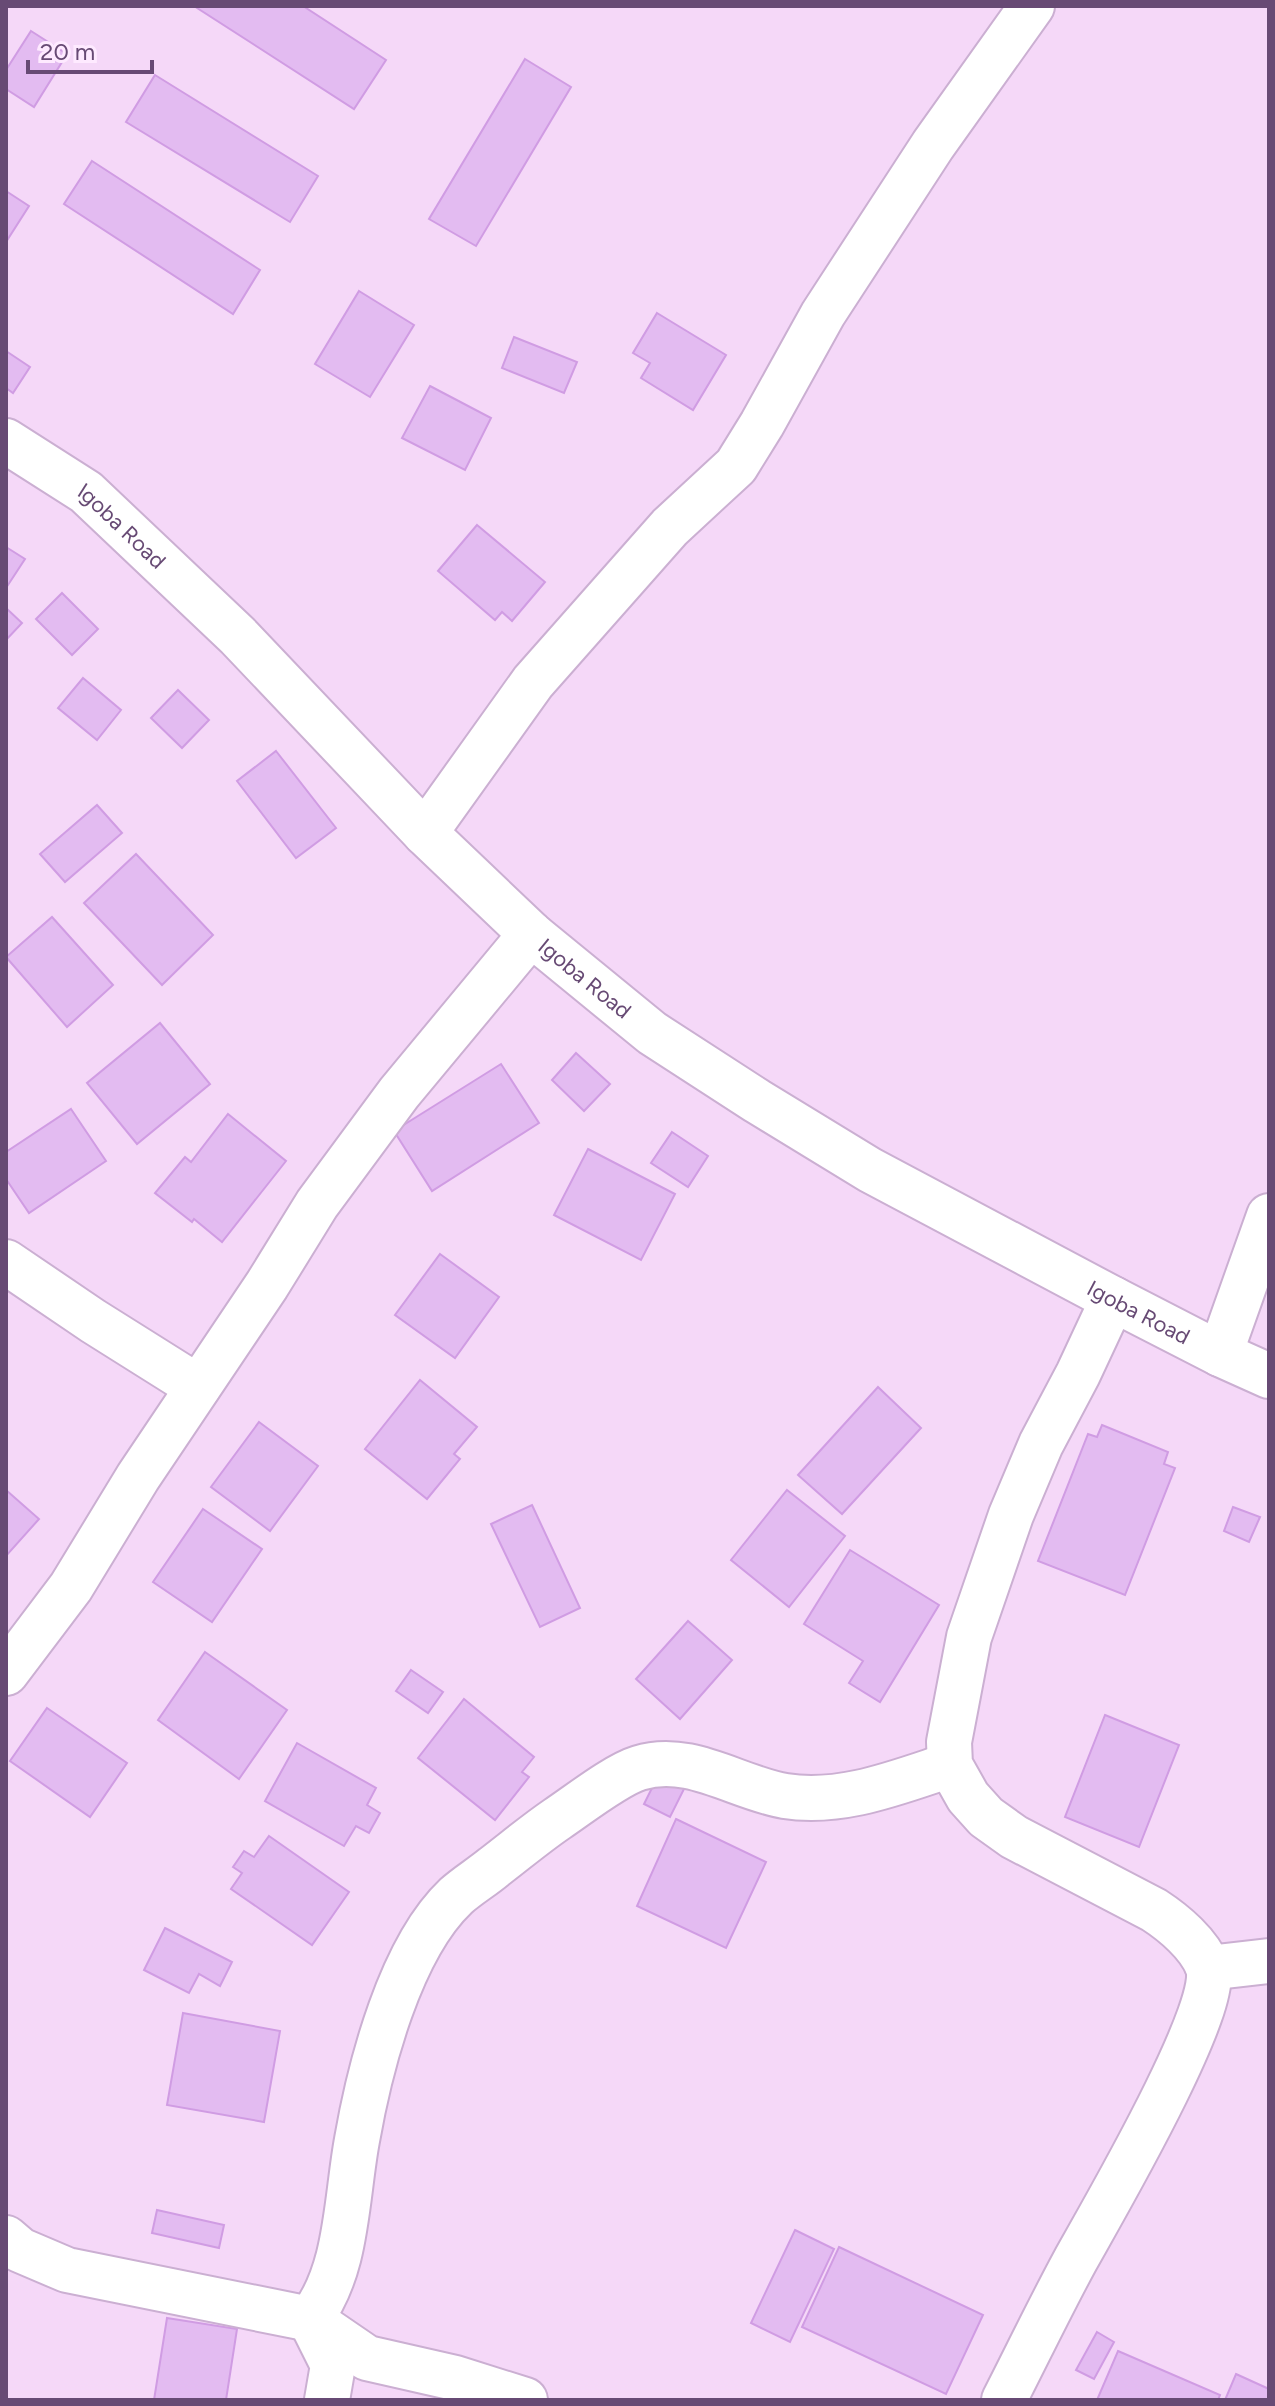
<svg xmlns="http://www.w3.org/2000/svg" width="1275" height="2406" viewBox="0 0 1275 2406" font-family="Figtree,sans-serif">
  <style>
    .residential { fill: #f5d8f8 }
    .building { fill: #e3bbf1; stroke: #d09ce3; stroke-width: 2 }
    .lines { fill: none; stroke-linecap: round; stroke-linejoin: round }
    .minor-casing { stroke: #cbafd2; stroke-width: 48 }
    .minor { stroke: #fff; stroke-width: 44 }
    .labels { text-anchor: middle; stroke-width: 7; stroke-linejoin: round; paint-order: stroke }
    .street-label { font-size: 22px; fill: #674a74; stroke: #feeaff }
  </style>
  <rect width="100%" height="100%" fill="#fbe3fc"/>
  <rect class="residential" x="6" y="6" width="1263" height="2394"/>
  <g class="building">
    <path d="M194,6H303L386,60L354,109Z"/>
    <path d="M31,31L67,54L34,107L6,89V70Z"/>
    <path d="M525,59L571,87L476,246L429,219Z"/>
    <path d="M155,75L318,176L290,222L126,122Z"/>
    <path d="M92,161L260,270L233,314L64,204Z"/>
    <path d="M6,191L29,206L6,242Z"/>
    <path d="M359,291L414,325L370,397L315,364Z"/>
    <path d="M657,313L726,355L693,410L641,378L650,363L633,353Z"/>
    <path d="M514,337L577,362L564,393L502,368Z"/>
    <path d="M6,351L30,367L13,393L6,388Z"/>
    <path d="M430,386L491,418L465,470L402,438Z"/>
    <path d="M477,525L545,582L512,621L502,612L495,620L438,571Z"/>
    <path d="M6,547L25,559L6,588Z"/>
    <path d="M62,593L98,629L72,655L36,619Z"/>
    <path d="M6,608L22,623L6,640Z"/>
    <path d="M83,678L121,710L97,740L58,708Z"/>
    <path d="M178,690L209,720L182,748L151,718Z"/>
    <path d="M276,751L336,828L296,858L237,781Z"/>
    <path d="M97,805L122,833L65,882L40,854Z"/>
    <path d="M136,854L213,935L162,985L84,903Z"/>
    <path d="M52,917L113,985L67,1027L6,957Z"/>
    <path d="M160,1023L210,1084L137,1144L87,1083Z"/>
    <path d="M576,1053L610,1084L584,1111L552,1080Z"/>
    <path d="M501,1064L539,1123L432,1191L394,1131Z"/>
    <path d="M71,1109L106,1161L29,1213L6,1179V1152Z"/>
    <path d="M228,1114L286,1161L222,1242L194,1219L192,1222L155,1193L185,1157L191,1162Z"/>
    <path d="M672,1132L708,1156L688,1187L651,1163Z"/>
    <path d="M588,1149L675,1194L641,1260L554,1215Z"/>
    <path d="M440,1254L499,1297L455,1358L395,1315Z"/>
    <path d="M420,1380L477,1427L454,1454L460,1459L427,1499L365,1449Z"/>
    <path d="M878,1387L921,1428L842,1514L798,1475Z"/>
    <path d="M259,1422L318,1466L270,1531L211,1487Z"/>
    <path d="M1102,1425L1168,1452L1164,1464L1175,1468L1125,1595L1038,1561L1088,1434L1097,1437Z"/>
    <path d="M6,1490L39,1519L6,1556Z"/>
    <path d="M787,1490L845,1536L789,1607L731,1560Z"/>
    <path d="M532,1505L580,1608L540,1627L491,1524Z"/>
    <path d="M1233,1507L1260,1517L1249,1542L1224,1531Z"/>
    <path d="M203,1509L262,1549L212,1622L153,1582Z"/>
    <path d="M850,1550L939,1605L880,1702L849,1683L863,1661L804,1624Z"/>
    <path d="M688,1621L732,1660L680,1719L636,1679Z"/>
    <path d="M205,1652L287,1710L239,1779L158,1720Z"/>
    <path d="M411,1670L443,1692L428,1713L396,1691Z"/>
    <path d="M464,1699L534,1757L522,1772L529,1777L495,1820L418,1758Z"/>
    <path d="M47,1708L127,1763L90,1817L10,1761Z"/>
    <path d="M1105,1715L1179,1745L1139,1847L1065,1817Z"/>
    <path d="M297,1743L376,1788L367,1805L380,1813L369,1833L356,1826L344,1846L265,1801Z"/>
    <path d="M662,1768L688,1781L670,1817L644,1804Z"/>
    <path d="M676,1819L766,1862L726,1948L637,1906Z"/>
    <path d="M269,1836L349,1892L312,1945L231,1889L242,1873L233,1867L244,1851L254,1857Z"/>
    <path d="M165,1928L232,1962L220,1986L199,1974L189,1993L144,1970Z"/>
    <path d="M183,2013L280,2031L264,2122L167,2105Z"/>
    <path d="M157,2210L224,2225L219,2248L152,2233Z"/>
    <path d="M795,2230L834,2249L790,2342L751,2323Z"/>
    <path d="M839,2247L983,2315L946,2394L802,2327Z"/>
    <path d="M167,2318L237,2329L226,2400H154Z"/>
    <path d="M1097,2332L1114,2342L1094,2379L1076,2370Z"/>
    <path d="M1118,2351L1220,2395L1218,2400H1097Z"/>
    <path d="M1236,2374L1269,2389V2400H1225Z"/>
  </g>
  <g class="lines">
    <g class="minor-casing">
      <g id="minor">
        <path id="s1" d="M6,441L86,492L238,636L425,833L531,934L652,1033L757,1101L870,1170L1113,1299L1220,1354L1269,1376"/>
        <path d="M425,833L533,682L670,527L736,466L762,424L823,314L933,145L1032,6"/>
        <path d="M6,1262L93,1321L198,1387"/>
        <path d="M1220,1354L1269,1216"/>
        <path d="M6,1673L71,1587L138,1477L267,1285L317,1204L399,1093L531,934"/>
        <path d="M1208,1968L1269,1961"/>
        <path d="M6,2238L20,2250L67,2270L310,2319L367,2358L455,2378L525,2400"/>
        <path d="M310,2319C348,2270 346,2199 357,2140C370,2066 400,1949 456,1896C467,1886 482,1877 494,1867C515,1851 535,1834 557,1819C578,1805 616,1775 639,1768C690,1752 737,1788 785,1796C842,1805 898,1782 950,1765"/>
        <path d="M310,2319L333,2365L327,2400"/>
        <path d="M1004,2400C1028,2353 1051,2305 1076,2259C1101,2214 1222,2007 1208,1967C1199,1944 1174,1923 1154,1910L1014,1837L986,1817L968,1797L950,1765L949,1742L969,1637L1011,1515L1041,1444L1078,1374L1113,1299"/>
      </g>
    </g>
    <use href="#minor" class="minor"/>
  </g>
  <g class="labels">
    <g class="street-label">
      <text dy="8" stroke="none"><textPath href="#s1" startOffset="144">Igoba Road</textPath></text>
      <text dy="8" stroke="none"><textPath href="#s1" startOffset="792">Igoba Road</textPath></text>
      <text dy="8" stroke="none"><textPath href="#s1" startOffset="1440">Igoba Road</textPath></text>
    </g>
  </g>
  <rect width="1275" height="2406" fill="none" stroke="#674a74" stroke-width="16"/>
  <path d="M28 60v12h124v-12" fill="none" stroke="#674a74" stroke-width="4"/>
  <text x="40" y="60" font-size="24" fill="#674a74" stroke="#feeaff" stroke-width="6" paint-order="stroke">20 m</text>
</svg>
